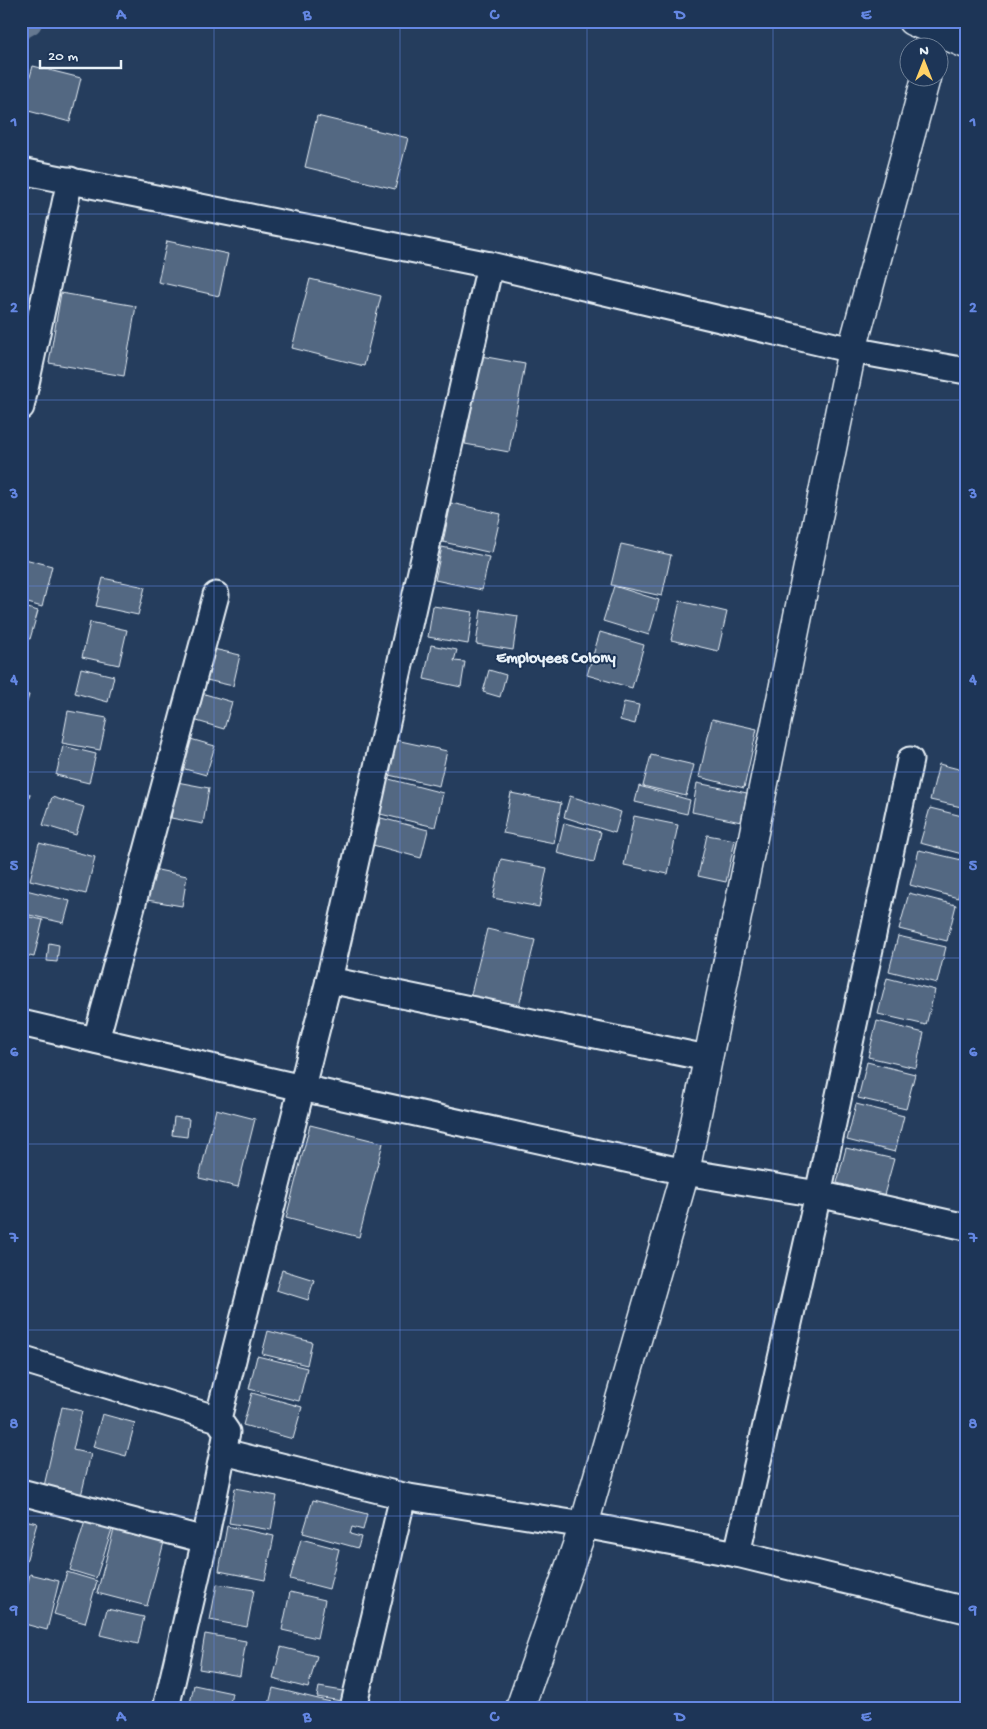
<svg xmlns="http://www.w3.org/2000/svg" width="987" height="1729" viewBox="0 0 987 1729" font-family="'Gochi Hand',sans-serif">
  <style>
    .lines { fill: none; stroke-linecap: round; stroke-linejoin: round }
    .canal { stroke: #657890; stroke-width: 29 }
    .building { fill: #536782; stroke: #e8f1f8 }
    .street-casing { stroke: #e8f1f8; stroke-width: 29 }
    .secondary-casing { stroke: #e8f1f8; stroke-width: 31 }
    .street { stroke: #1d3557; stroke-width: 25 }
    .secondary { stroke: #1d3557; stroke-width: 28 }
    .grid { fill: none; stroke: #6487e3; stroke-width: 1; stroke-opacity: 0.55 }
    .labels { text-anchor: middle; stroke-width: 4; stroke-linejoin: round; paint-order: stroke }
    .neighbourhood-label { font-size: 16px; font-weight: bold; fill: #e8f1f8; stroke: #1d3557 }
    .neatline { fill: none; stroke: #6487e3; stroke-width: 2 }
    .grid-label { font-size: 16px; text-anchor: middle; font-weight: bold; fill: #6487e3 }
  </style>
  <rect width="100%" height="100%" fill="#253d5d"/>
  <filter id="ink" filterUnits="userSpaceOnUse"><feTurbulence type="fractalNoise" baseFrequency=".02" numOctaves="2"/><feDisplacementMap in="SourceGraphic" scale="10" xChannelSelector="R" yChannelSelector="G"/><feConvolveMatrix kernelMatrix="1 2 1 2 8 2 1 2 1" color-interpolation-filters="sRGB"/></filter>
  <g filter="url(#ink)">
    <g class="lines">
      <path class="canal" d="M21,25L28,21"/>
    </g>
    <g class="building">
      <path d="M33,66L81,78L70,122L21,109Z"/>
      <path d="M317,116L408,138L395,189L305,167Z"/>
      <path d="M167,241L228,254L219,296L158,282Z"/>
      <path d="M310,279L381,296L364,366L292,348Z"/>
      <path d="M61,293L136,306L124,376L49,363Z"/>
      <path d="M481,356L525,364L509,452L465,444Z"/>
      <path d="M451,503L501,514L492,553L443,542Z"/>
      <path d="M621,544L671,555L662,596L611,585Z"/>
      <path d="M442,547L489,557L482,590L435,580Z"/>
      <path d="M21,558L52,566L42,607L21,601Z"/>
      <path d="M103,578L145,587L138,615L96,606Z"/>
      <path d="M614,586L659,600L649,635L603,621Z"/>
      <path d="M680,601L727,612L718,651L671,640Z"/>
      <path d="M21,606L38,611L30,639L21,637Z"/>
      <path d="M433,606L473,612L468,644L428,637Z"/>
      <path d="M481,610L518,616L513,650L476,644Z"/>
      <path d="M90,622L127,630L119,665L82,657Z"/>
      <path d="M600,632L644,645L632,688L587,675Z"/>
      <path d="M431,645L457,650L454,661L465,662L461,687L424,679Z"/>
      <path d="M209,648L240,655L233,686L202,679Z"/>
      <path d="M81,668L114,676L108,702L75,693Z"/>
      <path d="M489,670L506,675L500,697L483,692Z"/>
      <path d="M198,692L232,702L224,729L190,719Z"/>
      <path d="M21,693L29,695L21,722Z"/>
      <path d="M624,702L639,705L635,724L620,720Z"/>
      <path d="M68,711L107,718L100,750L62,743Z"/>
      <path d="M712,719L757,729L744,788L699,777Z"/>
      <path d="M187,738L215,746L206,775L178,767Z"/>
      <path d="M391,739L447,751L439,786L384,774Z"/>
      <path d="M63,746L96,754L89,783L56,775Z"/>
      <path d="M651,755L694,765L686,796L643,786Z"/>
      <path d="M939,764L966,771V808L930,800Z"/>
      <path d="M385,778L443,793L435,827L376,813Z"/>
      <path d="M177,782L209,788L203,824L171,818Z"/>
      <path d="M697,783L747,793L741,822L692,812Z"/>
      <path d="M639,786L690,800L687,814L635,802Z"/>
      <path d="M21,792L30,794L22,824H21Z"/>
      <path d="M511,793L561,803L554,843L503,833Z"/>
      <path d="M570,796L621,812L615,833L564,817Z"/>
      <path d="M52,797L84,807L76,835L43,825Z"/>
      <path d="M930,808L966,817V855L920,843Z"/>
      <path d="M634,816L678,825L668,874L624,865Z"/>
      <path d="M381,818L428,830L421,858L373,845Z"/>
      <path d="M564,823L601,832L594,862L557,853Z"/>
      <path d="M707,835L735,840L726,882L698,876Z"/>
      <path d="M39,843L95,857L86,894L30,880Z"/>
      <path d="M919,850L966,861L958,898L910,885Z"/>
      <path d="M501,859L547,868L539,907L493,898Z"/>
      <path d="M153,869L187,876L182,906L147,900Z"/>
      <path d="M26,890L70,901L64,923L21,913Z"/>
      <path d="M909,893L956,905L947,941L899,929Z"/>
      <path d="M21,915L43,920L34,957L21,954Z"/>
      <path d="M487,929L535,940L518,1010L470,998Z"/>
      <path d="M898,936L946,947L937,983L889,971Z"/>
      <path d="M49,943L59,945L57,962L47,961Z"/>
      <path d="M887,978L935,990L926,1025L878,1014Z"/>
      <path d="M877,1021L924,1033L916,1068L868,1057Z"/>
      <path d="M867,1062L915,1074L906,1109L858,1098Z"/>
      <path d="M856,1104L904,1116L895,1152L847,1140Z"/>
      <path d="M216,1109L255,1119L238,1187L199,1178Z"/>
      <path d="M174,1117L189,1119L187,1137L172,1135Z"/>
      <path d="M310,1125L383,1143L359,1237L286,1218Z"/>
      <path d="M846,1148L894,1159L884,1195L837,1183Z"/>
      <path d="M282,1270L314,1280L308,1300L276,1290Z"/>
      <path d="M268,1331L312,1342L307,1365L262,1354Z"/>
      <path d="M257,1356L307,1368L299,1401L249,1389Z"/>
      <path d="M252,1393L302,1407L293,1439L243,1425Z"/>
      <path d="M62,1407L82,1411L73,1450L91,1454L79,1504L42,1495Z"/>
      <path d="M102,1414L135,1423L126,1456L93,1447Z"/>
      <path d="M235,1488L277,1496L271,1530L229,1523Z"/>
      <path d="M313,1500L367,1514L363,1530L352,1527L350,1534L361,1537L358,1548L303,1533Z"/>
      <path d="M86,1518L113,1526L96,1578L70,1570Z"/>
      <path d="M21,1519L37,1523L24,1569L21,1568Z"/>
      <path d="M227,1526L274,1536L265,1580L219,1571Z"/>
      <path d="M114,1529L164,1542L147,1606L97,1593Z"/>
      <path d="M301,1539L339,1549L329,1589L290,1579Z"/>
      <path d="M67,1572L97,1581L85,1623L54,1614Z"/>
      <path d="M30,1574L59,1581L47,1630L21,1623V1610Z"/>
      <path d="M217,1584L254,1590L247,1627L210,1620Z"/>
      <path d="M290,1592L325,1600L317,1638L282,1630Z"/>
      <path d="M107,1609L144,1617L138,1644L100,1635Z"/>
      <path d="M205,1634L246,1641L240,1676L199,1669Z"/>
      <path d="M281,1647L317,1656L308,1688L273,1679Z"/>
      <path d="M194,1685L232,1693L229,1708H189Z"/>
      <path d="M319,1687L343,1691L341,1701L317,1697Z"/>
      <path d="M273,1688L343,1705L342,1708H268Z"/>
    </g>
    <g class="lines">
      <g class="street-casing">
        <g id="street">
          <path d="M21,171L490,265L852,350L966,371"/>
          <path d="M21,407L70,180"/>
          <path d="M329,980L707,1058"/>
          <path d="M21,1023L302,1088L685,1172L818,1194L966,1227"/>
          <path d="M96,1040L216,595"/>
          <path d="M21,1359L218,1419L227,1432L205,1540L166,1708"/>
          <path d="M218,1419L329,980L490,265"/>
          <path d="M224,1452L403,1496L584,1525L737,1554L966,1610"/>
          <path d="M21,1492L205,1540"/>
          <path d="M737,1554L818,1194L910,760"/>
          <path d="M353,1708L403,1496"/>
        </g>
      </g>
      <g class="secondary-casing">
        <g id="secondary">
          <path d="M912,21L966,44"/>
          <path d="M520,1708L584,1525L685,1172L852,350L926,78"/>
        </g>
      </g>
      <use href="#street" class="street"/>
      <use href="#secondary" class="secondary"/>
    </g>
  </g>
  <path class="grid" d="M214,21V1708M400,21V1708M587,21V1708M773,21V1708M21,214H966M21,400H966M21,586H966M21,772H966M21,958H966M21,1144H966M21,1330H966M21,1516H966"/>
  <g class="labels">
    <g class="neighbourhood-label">
      <text x="556" y="662">Employees Colony</text>
    </g>
  </g>
  <rect width="987" height="1729" fill="none" stroke="#1d3557" stroke-width="55"/>
  <g transform="translate(924 62)"><circle r="24" fill="#1d3557" stroke="#6e8097"/>
  <path d="M0-4L9 19L0 12L-9 19Z" fill="#ffd166"/>
  <text y="-8" font-size="14" font-weight="bold" text-anchor="middle" fill="#e8f1f8">N</text>
  </g>
  <path d="M40 60v8h81v-8" fill="none" stroke="#e8f1f8" stroke-width="2.5"/>
  <text x="48" y="60" font-size="15" fill="#e8f1f8" stroke="#1d3557" stroke-width="4" paint-order="stroke">20 m</text>
  <rect x="28" y="28" width="932" height="1674" class="neatline"/>
  <g class="grid-label">
    <text x="121" y="19">A</text>
    <text x="307" y="19">B</text>
    <text x="494" y="19">C</text>
    <text x="680" y="19">D</text>
    <text x="866" y="19">E</text>
    <text x="14" y="126">1</text>
    <text x="973" y="126">1</text>
    <text x="14" y="312">2</text>
    <text x="973" y="312">2</text>
    <text x="14" y="498">3</text>
    <text x="973" y="498">3</text>
    <text x="14" y="684">4</text>
    <text x="973" y="684">4</text>
    <text x="14" y="870">5</text>
    <text x="973" y="870">5</text>
    <text x="14" y="1056">6</text>
    <text x="973" y="1056">6</text>
    <text x="14" y="1242">7</text>
    <text x="973" y="1242">7</text>
    <text x="14" y="1428">8</text>
    <text x="973" y="1428">8</text>
    <text x="14" y="1614">9</text>
    <text x="973" y="1614">9</text>
    <text x="121" y="1721">A</text>
    <text x="307" y="1721">B</text>
    <text x="494" y="1721">C</text>
    <text x="680" y="1721">D</text>
    <text x="866" y="1721">E</text>
  </g>
</svg>
